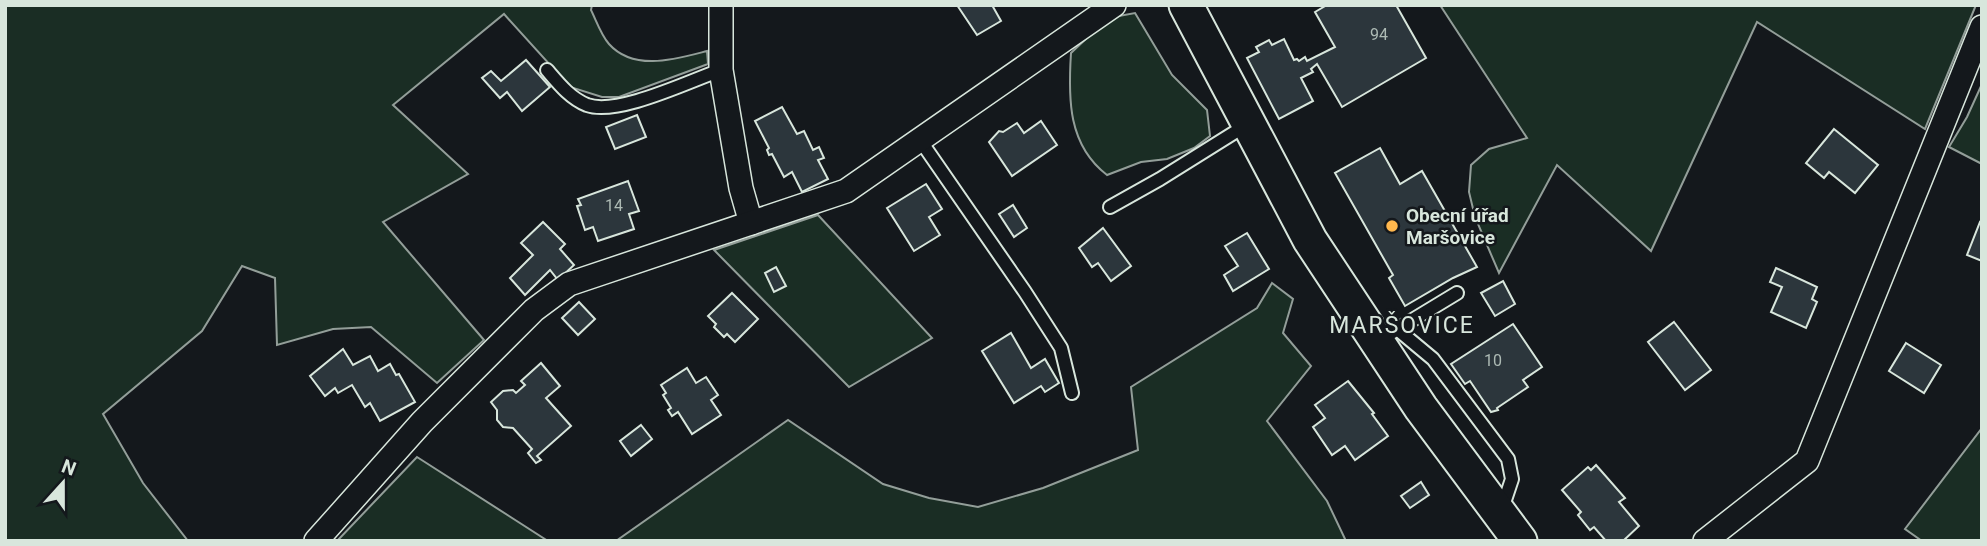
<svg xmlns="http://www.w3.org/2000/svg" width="1987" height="546" viewBox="0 0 1987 546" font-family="Roboto,sans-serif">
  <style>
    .green { fill: #1a2d24; stroke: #939e99; stroke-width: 2 }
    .building { fill: #2c363c; stroke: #d8e6dc; stroke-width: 2 }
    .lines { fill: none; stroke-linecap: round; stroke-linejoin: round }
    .service-casing { stroke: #d8e6dc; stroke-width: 16 }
    .minor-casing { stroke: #d8e6dc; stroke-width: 26 }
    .secondary-casing { stroke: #d8e6dc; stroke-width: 37 }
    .service { stroke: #14181c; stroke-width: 12 }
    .minor { stroke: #14181c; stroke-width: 23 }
    .secondary { stroke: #14181c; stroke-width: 33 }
    .poi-dot { fill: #ffb74d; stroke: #14181c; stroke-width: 2.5 }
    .labels { text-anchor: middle; stroke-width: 5; stroke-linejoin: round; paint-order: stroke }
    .number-label { font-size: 16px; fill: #adbab4 }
    .poi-label { font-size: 19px; font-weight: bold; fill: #d8e6dc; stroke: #14181c; text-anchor: start }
    .quarter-label { font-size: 23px; letter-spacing: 2px; fill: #d8e6dc; stroke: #14181c }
  </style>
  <rect width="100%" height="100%" fill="#14181c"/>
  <g class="green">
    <path d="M5,5H592L591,10C596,20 601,35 609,44C634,72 676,59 707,51L708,64L619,97H602L570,87L504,14L393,105L468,174L383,222L484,340L437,383L371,327L333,329L277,345L275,278L242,266L202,331L103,414L143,483L188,541H5Z"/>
    <path d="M1440,5H1976L1925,129L1757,22L1651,251L1557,165L1499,273L1475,217L1469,192L1471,165L1489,149L1527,138Z"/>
    <path d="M1135,13L1172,75L1207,110L1210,136L1194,148L1167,159L1141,162L1107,175C1068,145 1068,99 1071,53L1108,18Z"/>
    <path d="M1982,84V164L1949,147L1967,117Z"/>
    <path d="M818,215L932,338L849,387L714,250Z"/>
    <path d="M1272,283L1293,299L1283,333L1311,366L1267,421L1327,501L1346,541H616L788,420L883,484L929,498L978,507L1043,488L1138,450L1131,387L1257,308Z"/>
    <path d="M1982,428V541H1922L1905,529Z"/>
    <path d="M417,457L548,541H549H337Z"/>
  </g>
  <g class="building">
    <path d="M957,5H992L1001,21L977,35Z"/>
    <path d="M1327,5H1396L1426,58L1342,107L1317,64L1311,69L1313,72L1301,78L1313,101L1279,119L1247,58L1259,52L1256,47L1269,40L1272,45L1284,39L1294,60L1297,59L1299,61L1305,57L1307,61L1335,47L1315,12Z"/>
    <path d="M526,60L550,87L522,111L507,92L500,98L482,78L491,71L501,81Z"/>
    <path d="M782,107L797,134L804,131L813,150L819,147L824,158L818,160L828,179L802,192L792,172L784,177L772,154L769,155L767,150L769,148L755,121Z"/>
    <path d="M637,115L646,137L615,149L606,127Z"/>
    <path d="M1041,121L1057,145L1012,176L989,142L999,131L1003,132L1017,123L1024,133Z"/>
    <path d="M1834,129L1878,165L1855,193L1829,172L1824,178L1806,163Z"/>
    <path d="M1380,148L1400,184L1422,171L1477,267L1453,278L1405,306L1389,278L1393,275L1335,173Z"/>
    <path d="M628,181L639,211L629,214L634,229L598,241L593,227L585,230L577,206L581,205L578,199Z"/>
    <path d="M926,184L942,209L929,217L940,235L914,251L887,208Z"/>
    <path d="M1013,205L1027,228L1014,237L999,214Z"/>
    <path d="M543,222L565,244L560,249L574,265L558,280L550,270L525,295L510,278L533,255L521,243Z"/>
    <path d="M1980,222L1982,223V261L1967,255Z"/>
    <path d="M1103,228L1131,266L1111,281L1098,263L1092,267L1079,248Z"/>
    <path d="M1247,233L1269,269L1233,291L1224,275L1238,266L1225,246Z"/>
    <path d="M776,267L786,286L774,292L765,273Z"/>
    <path d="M1776,268L1817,287L1812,299L1817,302L1806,328L1771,312L1782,287L1770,282Z"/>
    <path d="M1503,281L1515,304L1495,316L1481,293Z"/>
    <path d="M732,293L758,319L735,342L727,334L724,337L714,327L716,324L708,316Z"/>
    <path d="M579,302L595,319L578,335L562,318Z"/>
    <path d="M1674,322L1711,370L1685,390L1648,342Z"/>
    <path d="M1513,324L1542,367L1523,380L1528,387L1497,408L1498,410L1491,412L1470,381L1465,384L1451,364Z"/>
    <path d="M1011,333L1031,368L1045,359L1059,383L1045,392L1041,386L1014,403L982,351Z"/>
    <path d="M1906,343L1941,365L1924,393L1889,371Z"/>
    <path d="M343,349L353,365L370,356L378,371L390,364L396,375L399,374L415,402L380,421L370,403L365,407L352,385L338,393L335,388L325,396L310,376Z"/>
    <path d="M541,363L560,386L546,398L571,426L537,456L541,460L536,463L528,453L532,449L513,428L503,427L497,420V410L491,402L503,391L513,390L516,393L525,385L521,381Z"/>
    <path d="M687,368L696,383L706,377L718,395L711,400L721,415L692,434L678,412L672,416L668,410L671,408L663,395L666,393L661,385Z"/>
    <path d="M1348,381L1374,413L1372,414L1388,436L1355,460L1345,446L1332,455L1313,427L1325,418L1315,405Z"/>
    <path d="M641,425L652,439L631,456L620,441Z"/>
    <path d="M1596,465L1625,498L1619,502L1639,526L1623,541H1606L1594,527L1590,530L1578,515L1581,512L1562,490L1588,467L1591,470Z"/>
    <path d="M1421,482L1429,495L1410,508L1401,496Z"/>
  </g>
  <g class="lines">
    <g class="service-casing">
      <g id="service">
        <path d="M547,70C559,84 570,98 587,105C618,116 689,81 721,70"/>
        <path d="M920,140L1025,292L1061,348L1072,393"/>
        <path d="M1110,207L1160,179L1248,124"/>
        <path d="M1397,329L1433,359L1508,459L1512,479L1502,509"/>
        <path d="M1391,333L1457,293"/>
      </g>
    </g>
    <g class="minor-casing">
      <g id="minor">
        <path d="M721,5V70L741,188L751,223"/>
        <path d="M316,541L422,422L534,310L569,284L846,191L1114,5"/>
        <path d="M1705,541L1807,461L1982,27"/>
      </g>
    </g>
    <g class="secondary-casing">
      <path id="secondary" d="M1186,5L1310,240L1421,408L1520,541"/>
    </g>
    <use href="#service" class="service"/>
    <use href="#minor" class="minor"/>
    <use href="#secondary" class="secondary"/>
  </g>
  <circle class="poi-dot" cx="1392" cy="226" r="7"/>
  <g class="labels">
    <g class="number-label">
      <text x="1379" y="40">94</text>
      <text x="614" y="211">14</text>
      <text x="1493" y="366">10</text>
    </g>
    <g class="poi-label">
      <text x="1406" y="222">Obecní úřad<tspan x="1406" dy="22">Maršovice</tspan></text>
    </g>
    <g class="quarter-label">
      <text x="1402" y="333">MARŠOVICE</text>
    </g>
  </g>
  <rect width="1987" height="546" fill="none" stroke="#d8e6dc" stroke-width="14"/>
  <g transform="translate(63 483) rotate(21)" stroke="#14181c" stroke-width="5" paint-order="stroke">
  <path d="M0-5L12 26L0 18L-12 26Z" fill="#d8e6dc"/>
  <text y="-10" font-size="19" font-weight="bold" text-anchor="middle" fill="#d8e6dc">N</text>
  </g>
</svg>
